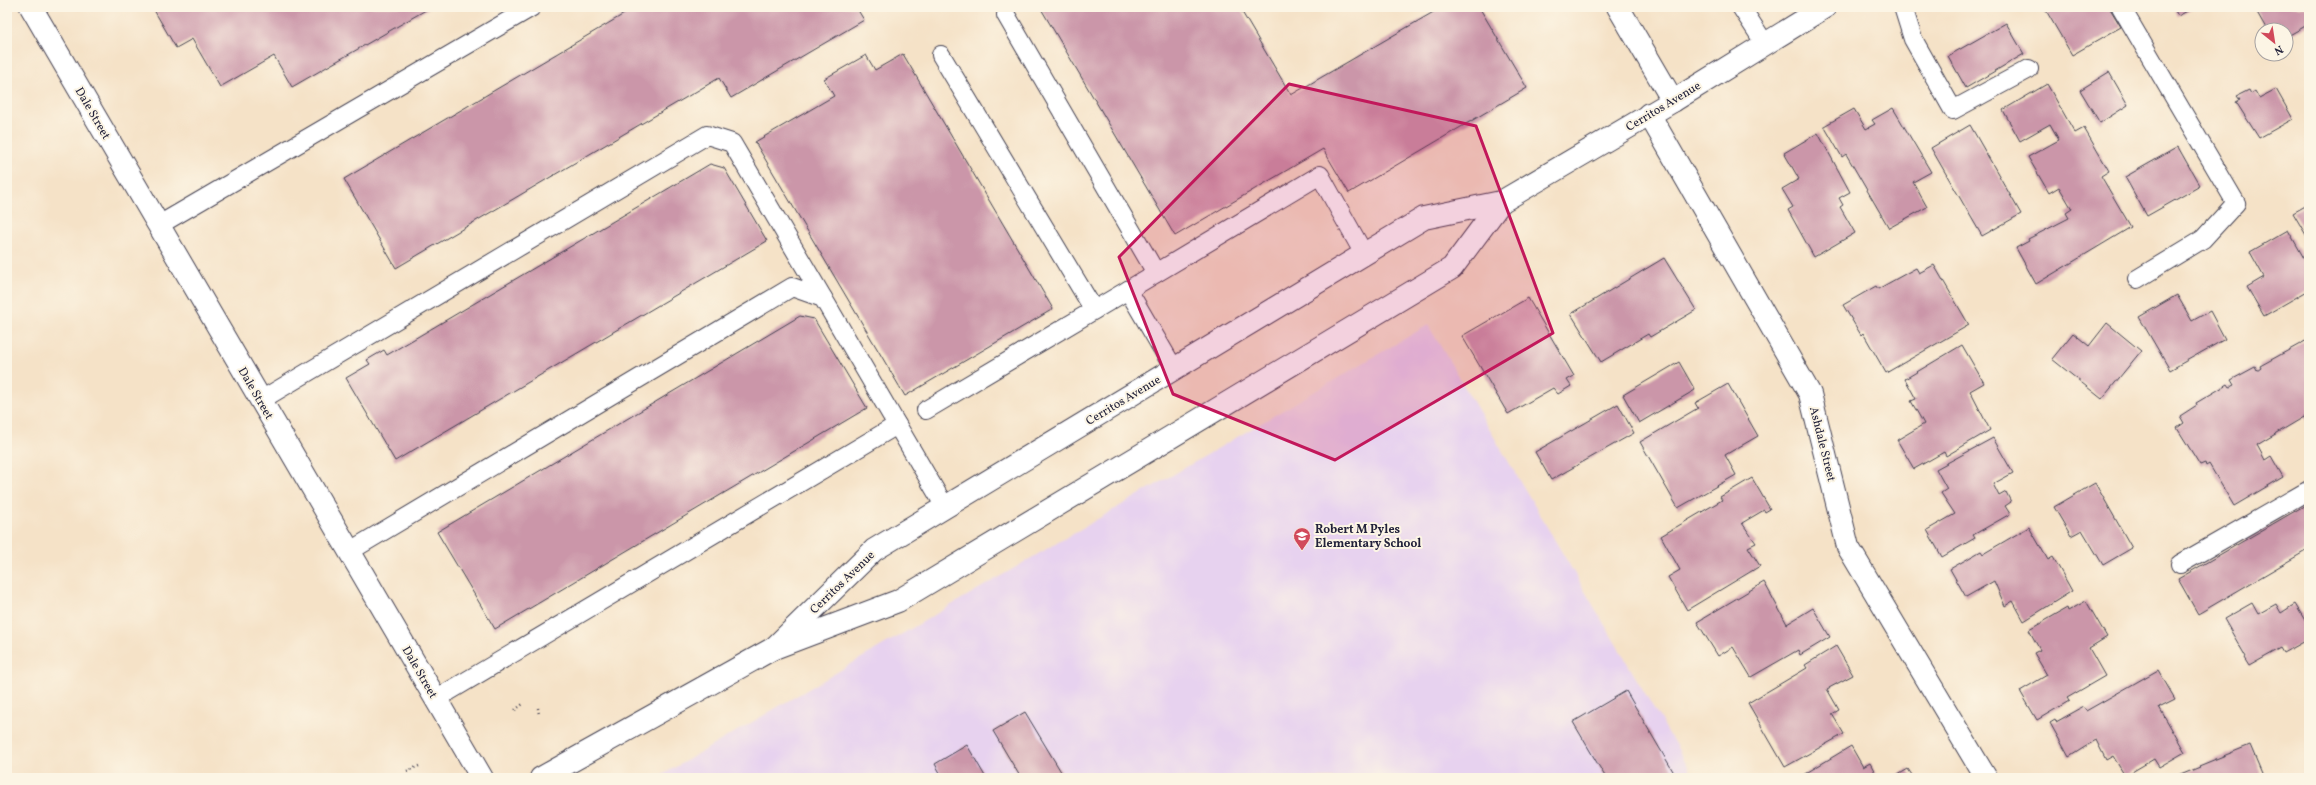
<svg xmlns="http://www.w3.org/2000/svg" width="2316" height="785" viewBox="0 0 2316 785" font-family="Vollkorn,serif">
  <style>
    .built { fill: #e7d2ef }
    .building { fill: #cb96a9 }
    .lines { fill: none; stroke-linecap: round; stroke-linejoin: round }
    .service-casing { stroke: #423f50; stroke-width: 20 }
    .minor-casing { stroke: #423f50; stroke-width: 24 }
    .tertiary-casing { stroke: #423f50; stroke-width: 24 }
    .path { stroke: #423f50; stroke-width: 2.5; stroke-dasharray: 1 3; stroke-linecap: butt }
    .service { stroke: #fff; stroke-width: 18 }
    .minor { stroke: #fff; stroke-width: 22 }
    .tertiary { stroke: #fff; stroke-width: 22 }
    .marked { fill: #c2185b; fill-opacity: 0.2; stroke: #c2185b; stroke-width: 3; stroke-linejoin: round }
    .labels { text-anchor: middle; stroke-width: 4; stroke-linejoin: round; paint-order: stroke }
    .street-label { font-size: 12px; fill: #22223b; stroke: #fcf5e5 }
    .poi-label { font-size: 12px; font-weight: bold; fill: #22223b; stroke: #fcf5e5; text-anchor: start }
  </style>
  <rect width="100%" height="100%" fill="#fcf5e5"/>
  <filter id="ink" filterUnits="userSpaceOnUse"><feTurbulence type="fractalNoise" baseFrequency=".025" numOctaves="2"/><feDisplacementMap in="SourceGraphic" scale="8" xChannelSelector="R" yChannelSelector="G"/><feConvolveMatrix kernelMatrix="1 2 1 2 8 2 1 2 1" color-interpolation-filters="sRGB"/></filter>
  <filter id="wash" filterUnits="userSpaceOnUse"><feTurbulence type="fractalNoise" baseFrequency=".012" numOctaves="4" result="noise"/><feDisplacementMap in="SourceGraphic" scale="16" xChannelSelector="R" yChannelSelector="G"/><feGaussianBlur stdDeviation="0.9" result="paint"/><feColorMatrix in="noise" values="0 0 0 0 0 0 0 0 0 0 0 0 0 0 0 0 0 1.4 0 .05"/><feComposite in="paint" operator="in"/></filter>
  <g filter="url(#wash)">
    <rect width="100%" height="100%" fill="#f5e2c7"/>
    <path class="built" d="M1428,325L1695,778H657Z"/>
    <g id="blocks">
      <g class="building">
        <path d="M159,7H431L292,87L274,56L220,87L192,39L176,48L154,10Z"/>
        <path d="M636,7H856L864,20L731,98L719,78L396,268L344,179Z"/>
        <path d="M1040,7H1239L1291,95L1442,7H1479L1527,88L1349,193L1323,149L1175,236Z"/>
        <path d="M2044,7H2109L2121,27L2072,55Z"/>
        <path d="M2173,7H2195L2178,16Z"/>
        <path d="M2254,7H2309V24L2286,37V30H2267Z"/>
        <path d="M2006,23L2024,54L1966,88L1948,56Z"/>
        <path d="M903,54L1053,309L905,396L755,142L834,96L824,79L866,55L875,70Z"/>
        <path d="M2109,72L2128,105L2100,123L2080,90Z"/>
        <path d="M2047,84L2075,133L2084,128L2109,171L2101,176L2131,227L2036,284L2016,248L2029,241L2028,239L2069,218L2066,213L2072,209L2059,187L2049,193L2028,157L2059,140L2050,124L2020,141L2003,110Z"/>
        <path d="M2276,89L2293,119L2259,138L2236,102L2240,100L2237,96L2249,90L2251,94L2255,91L2259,98Z"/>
        <path d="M1893,108L1931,172L1913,182L1927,207L1889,228L1846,154L1842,157L1824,126L1854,109L1866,129L1875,124L1872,120Z"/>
        <path d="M1970,125L2021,214L1982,236L1931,148Z"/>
        <path d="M1818,133L1850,192L1839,198L1843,205L1840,207L1855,233L1814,257L1788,210L1793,207L1782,189L1799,179L1784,153Z"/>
        <path d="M2178,147L2200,186L2147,216L2125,177Z"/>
        <path d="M710,164L724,168L767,241L395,461L346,378L370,364L367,360L384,350L387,355Z"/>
        <path d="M2309,204V240L2293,213Z"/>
        <path d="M2288,230L2309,267V290L2264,316L2247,287L2264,277L2250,252Z"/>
        <path d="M1664,258L1696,310L1650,337L1648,334L1601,362L1571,314Z"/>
        <path d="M1934,265L1969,325L1886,373L1863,333L1861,335L1843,305L1876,286L1878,289L1916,268L1919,273Z"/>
        <path d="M2177,295L2192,321L2210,311L2225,339L2170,370L2139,317Z"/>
        <path d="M1528,298L1574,376L1567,380L1571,386L1558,394L1553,388L1508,414L1462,336Z"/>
        <path d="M800,316L814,319L867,408L495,629L437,532Z"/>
        <path d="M2107,323L2141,351L2102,399L2052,359L2073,333L2089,346Z"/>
        <path d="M2309,339V425L2304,417L2257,445L2265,460L2271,456L2283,477L2234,506L2209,464L2206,466L2205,463L2200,465L2177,428L2184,423L2180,416L2197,405L2196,403L2228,384L2230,387L2234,385L2231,380L2255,367L2257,371L2261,368L2260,366Z"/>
        <path d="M1962,345L1984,383L1970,391L1990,430L1946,456L1944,452L1914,469L1897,440L1924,424L1911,401L1916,399L1905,379Z"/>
        <path d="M1679,362L1695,390L1639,423L1623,395Z"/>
        <path d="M1728,384L1758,436L1725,455L1736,475L1678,508L1640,442L1698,408L1695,403Z"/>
        <path d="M1618,404L1634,433L1551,480L1535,452Z"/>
        <path d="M1993,438L2013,473L1993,484L1999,496L2006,492L2011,502L2005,506L2010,514L1973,535L1975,538L1942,557L1927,530L1955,514L1941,493L1947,489L1936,469Z"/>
        <path d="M1752,478L1770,509L1765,512L1764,510L1742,523L1756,543L1748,547L1760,566L1687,610L1668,577L1680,570L1661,536L1722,500L1720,497Z"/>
        <path d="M2095,483L2132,548L2103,565L2082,530L2071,536L2054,507Z"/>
        <path d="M2309,503V549L2198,614L2178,579Z"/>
        <path d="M2029,527L2048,560L2053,557L2072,591L2024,621L2013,601L2005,606L1994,581L1966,597L1950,569L1981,551L1983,554Z"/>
        <path d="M1764,582L1787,624L1813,608L1830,637L1800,655L1798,650L1751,677L1733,647L1718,656L1697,622Z"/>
        <path d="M2086,601L2107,637L2089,648L2105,676L2067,698L2069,701L2037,720L2020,691L2047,675L2034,653L2040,650L2029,630L2067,608L2068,611Z"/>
        <path d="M2252,603L2258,614L2276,604L2281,613L2295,604L2309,627V639L2284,653L2281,648L2249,666L2244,658L2246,657L2224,619Z"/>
        <path d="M1836,646L1853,675L1827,689L1839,710L1832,714L1844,734L1785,767L1748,703L1807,668L1805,665Z"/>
        <path d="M2158,670L2175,699L2159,707L2185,752L2159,767L2154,759L2125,776L2113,756L2106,760L2096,740L2069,757L2050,723L2055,720L2056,722L2083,707L2086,711Z"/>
        <path d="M1626,691L1677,778H1606L1573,722Z"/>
        <path d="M1025,712L1063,775L1058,778H1021L993,731Z"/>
        <path d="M967,745L986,778H943L935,764Z"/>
        <path d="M2250,745L2264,778H2173L2200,767L2199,766Z"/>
        <path d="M1851,746L1863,767L1870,763L1878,778H1798Z"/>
        <path d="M1908,769L1914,778H1893Z"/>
      </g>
    </g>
  </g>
  <g filter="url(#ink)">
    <use href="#blocks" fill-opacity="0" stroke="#423f50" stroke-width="1"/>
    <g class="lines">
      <g class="service-casing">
        <g id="service">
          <path d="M1741,7L1765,44"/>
          <path d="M1903,7L1913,39L1953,110L2029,69"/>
          <path d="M2121,7L2236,203L2203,239L2137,279"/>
          <path d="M1006,15L1156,273"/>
          <path d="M941,55L1094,310"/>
          <path d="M159,225L532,7"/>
          <path d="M1128,290L1320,175L1364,254"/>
          <path d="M261,400L707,135L732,143L823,298"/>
          <path d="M926,410L1128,290L1174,369"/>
          <path d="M350,551L792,287L823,298L945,507"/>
          <path d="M2180,564L2309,490"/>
          <path d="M436,699L897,425"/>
        </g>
      </g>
      <g class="minor-casing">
        <g id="minor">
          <path d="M1618,7L1673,101"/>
          <path d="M1649,114L1810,394L1848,547L1986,778"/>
        </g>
      </g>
      <g class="tertiary-casing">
        <g id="tertiary">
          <path d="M31,7L482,778"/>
          <path d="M774,648L874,550L1424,218L1501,202L1673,101L1825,7"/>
          <path d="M541,778L774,648L898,601L1452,268L1501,202"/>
        </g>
      </g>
      <g class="path">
        <path d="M538,708L539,715"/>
        <path d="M515,710L523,704"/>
        <path d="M407,771L419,766"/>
      </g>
      <use href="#service" class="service"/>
      <use href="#minor" class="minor"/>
      <use href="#tertiary" class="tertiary"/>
    </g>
  </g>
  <path class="marked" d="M1289,84L1476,126L1553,333L1335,460L1173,394L1119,257Z"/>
  <defs>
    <g id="school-pin" transform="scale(0.9)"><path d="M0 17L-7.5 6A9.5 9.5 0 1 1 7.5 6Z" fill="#d1495b" stroke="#fcf5e5"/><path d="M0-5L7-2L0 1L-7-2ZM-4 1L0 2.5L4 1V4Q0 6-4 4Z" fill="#fff"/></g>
  </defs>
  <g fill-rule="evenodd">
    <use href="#school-pin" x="1302" y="536"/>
  </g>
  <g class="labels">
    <g class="street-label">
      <text transform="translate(1663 106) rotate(-31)" y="4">Cerritos Avenue</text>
      <text transform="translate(93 113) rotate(60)" y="4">Dale Street</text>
      <text transform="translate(256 393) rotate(60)" y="4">Dale Street</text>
      <text transform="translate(1123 400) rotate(-31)" y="4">Cerritos Avenue</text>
      <text transform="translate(1823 444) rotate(76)" y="4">Ashdale Street</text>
      <text transform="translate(842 582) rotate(-44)" y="4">Cerritos Avenue</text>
      <text transform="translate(420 672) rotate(60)" y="4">Dale Street</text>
    </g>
    <g class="poi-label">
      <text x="1315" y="533">Robert M Pyles<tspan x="1315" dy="14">Elementary School</tspan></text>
    </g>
  </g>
  <rect width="2316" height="785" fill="none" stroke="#fcf5e5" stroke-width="24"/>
  <g transform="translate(2274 42) rotate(150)"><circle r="19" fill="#fcf5e5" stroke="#a5a1a1"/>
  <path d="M0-3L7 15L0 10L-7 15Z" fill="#d1495b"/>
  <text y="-6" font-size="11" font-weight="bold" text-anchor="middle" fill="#22223b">N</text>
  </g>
</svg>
